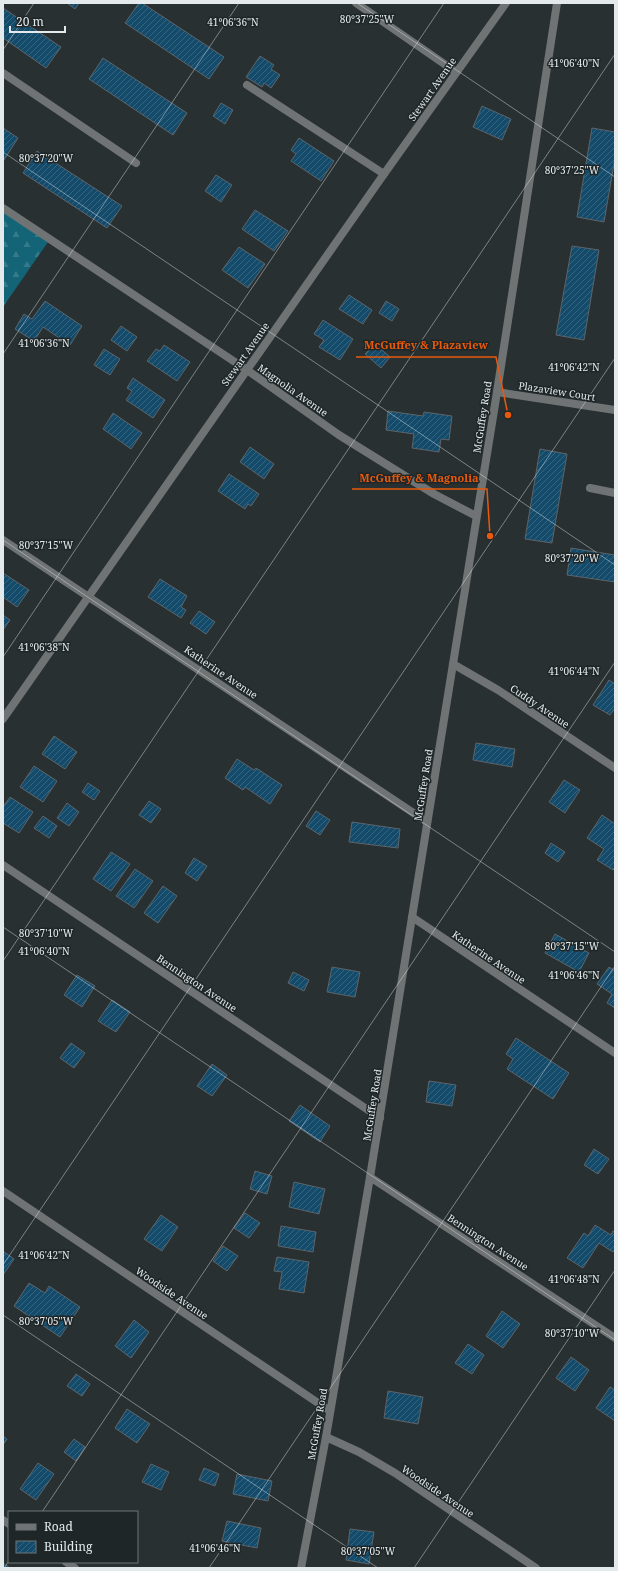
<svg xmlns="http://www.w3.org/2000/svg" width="618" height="1571" viewBox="0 0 618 1571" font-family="'Noto Serif',serif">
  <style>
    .forest { fill: url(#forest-firs) }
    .building { fill: url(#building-hatch); stroke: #5d6469 }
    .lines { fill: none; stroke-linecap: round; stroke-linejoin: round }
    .service { stroke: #6f7373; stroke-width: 8 }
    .minor { stroke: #6f7373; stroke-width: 8 }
    .tertiary { stroke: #6f7373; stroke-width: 8 }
    .ticks { fill: none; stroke: #e4e9eb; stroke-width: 1; stroke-opacity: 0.45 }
    .labels { text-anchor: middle; stroke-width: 3; stroke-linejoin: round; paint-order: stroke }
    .street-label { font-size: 10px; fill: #e4e9eb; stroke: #1e2628 }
    .ticks-label { font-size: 10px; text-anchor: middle; fill: #e4e9eb; stroke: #1e2628; stroke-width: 3; stroke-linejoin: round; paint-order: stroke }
    .leader { fill: none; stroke: #e8590c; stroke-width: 1.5 }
    .callout-dot { fill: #e8590c; stroke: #1e2628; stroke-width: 1.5 }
    .callout-label { font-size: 11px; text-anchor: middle; font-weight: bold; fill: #e8590c; stroke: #1e2628; stroke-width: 3; stroke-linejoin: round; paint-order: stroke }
  </style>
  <defs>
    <pattern id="forest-firs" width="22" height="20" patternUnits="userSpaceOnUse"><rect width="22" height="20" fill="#146477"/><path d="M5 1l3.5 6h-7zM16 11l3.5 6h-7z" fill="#367a8a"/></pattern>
    <pattern id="building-hatch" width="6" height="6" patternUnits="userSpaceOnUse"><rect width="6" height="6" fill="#144b6b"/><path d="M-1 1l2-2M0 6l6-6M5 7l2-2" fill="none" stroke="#366580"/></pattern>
  </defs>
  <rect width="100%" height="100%" fill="#283032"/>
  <path class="forest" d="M3,208L50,239L3,307Z"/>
  <g class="building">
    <path d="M67,3H79L75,9Z"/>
    <path d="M139,3H142L224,57L209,79L125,23Z"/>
    <path d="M3,8L61,47L46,68L3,38Z"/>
    <path d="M260,56L274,65L271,69L280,75L271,88L264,83L262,87L246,77Z"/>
    <path d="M103,58L187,113L173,135L89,79Z"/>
    <path d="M221,103L233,110L225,124L213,116Z"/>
    <path d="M482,106L511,119L502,140L473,127Z"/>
    <path d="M3,128L18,138L4,160L3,159Z"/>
    <path d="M592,128L615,132V158L604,222L577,217Z"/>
    <path d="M299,138L334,161L321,181L291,161L296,154L291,150Z"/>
    <path d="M37,151L122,206L107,228L23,173Z"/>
    <path d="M216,175L232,185L221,202L205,191Z"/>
    <path d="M255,210L288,231L274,251L242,229Z"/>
    <path d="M572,246L599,250L584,340L556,335Z"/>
    <path d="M239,247L265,264L248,288L222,270Z"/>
    <path d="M349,295L372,310L363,324L339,309Z"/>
    <path d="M45,301L82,326L70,345L43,327L34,341L15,329L24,314L32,319Z"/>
    <path d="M386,301L399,309L392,321L379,313Z"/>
    <path d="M323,320L353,339L340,360L319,347L324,340L314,334Z"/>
    <path d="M121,326L137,337L127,351L111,340Z"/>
    <path d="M375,344L390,357L381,368L365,354Z"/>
    <path d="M164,345L190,362L177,381L147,361L156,349L160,351Z"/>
    <path d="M104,349L120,359L110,375L94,365Z"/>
    <path d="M133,378L165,400L153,418L126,400L132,391L127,388Z"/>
    <path d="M388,411L423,416L424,412L452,416L449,440L441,439L439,452L412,448L414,434L386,430Z"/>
    <path d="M113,413L142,433L131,449L103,429Z"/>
    <path d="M250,447L274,464L264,479L240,462Z"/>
    <path d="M540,449L567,454L552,543L525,539Z"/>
    <path d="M229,474L259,494L251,506L248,504L245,509L218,491Z"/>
    <path d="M571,548L615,555V582L567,575Z"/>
    <path d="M3,573L29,590L17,607L3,597Z"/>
    <path d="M160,579L187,596L181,607L186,610L181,618L148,597Z"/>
    <path d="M199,611L215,622L206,634L190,623Z"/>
    <path d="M3,615L10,620L3,630Z"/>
    <path d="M609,680L615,684V708L610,715L593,705Z"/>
    <path d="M54,736L77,752L65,769L42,754Z"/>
    <path d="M476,743L515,749L512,767L473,760Z"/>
    <path d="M237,759L254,770L256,768L282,785L270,804L245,787L243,790L225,778Z"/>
    <path d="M34,766L57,781L43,802L20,787Z"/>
    <path d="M564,780L580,790L565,813L549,802Z"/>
    <path d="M88,783L100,791L94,800L82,792Z"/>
    <path d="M10,797L33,812L19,833L3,823V807Z"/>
    <path d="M149,801L161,809L151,823L139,815Z"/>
    <path d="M67,803L79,812L69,826L57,818Z"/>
    <path d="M316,811L330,820L320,835L306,826Z"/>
    <path d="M602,815L615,824V868L613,870L597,860L604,849L587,838Z"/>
    <path d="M43,816L57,826L49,838L34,828Z"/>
    <path d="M352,822L400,829L398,848L349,842Z"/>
    <path d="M551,843L565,852L558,862L545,853Z"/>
    <path d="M111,852L130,864L111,891L93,879Z"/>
    <path d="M194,858L207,866L197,881L185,873Z"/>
    <path d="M135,869L153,881L134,908L116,896Z"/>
    <path d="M163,886L177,896L158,923L144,913Z"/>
    <path d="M555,934L589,953L579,972L545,953Z"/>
    <path d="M332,967L360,972L355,997L327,992Z"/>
    <path d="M609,967L615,971V1008L607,1003L612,994L597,984Z"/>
    <path d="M293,972L309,980L304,991L288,983Z"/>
    <path d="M77,975L95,986L82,1007L64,995Z"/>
    <path d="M112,1000L130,1012L116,1032L98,1021Z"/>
    <path d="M516,1038L569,1073L553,1099L507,1069L513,1059L506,1054Z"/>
    <path d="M71,1043L85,1053L74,1068L60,1058Z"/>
    <path d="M212,1064L227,1075L212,1096L197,1086Z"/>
    <path d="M429,1081L456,1085L452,1106L426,1102Z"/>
    <path d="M300,1105L330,1126L320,1142L289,1121Z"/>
    <path d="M594,1149L609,1159L598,1174L584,1165Z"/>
    <path d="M255,1171L272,1176L267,1194L250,1189Z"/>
    <path d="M294,1182L325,1189L319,1214L289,1207Z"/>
    <path d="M245,1213L260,1223L249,1238L234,1228Z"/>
    <path d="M161,1215L178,1227L162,1251L144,1239Z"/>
    <path d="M595,1225L611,1235L613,1231L615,1232V1249L613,1252L599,1243L583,1268L567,1258L584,1233L588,1236Z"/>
    <path d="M281,1226L316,1232L313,1252L278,1246Z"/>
    <path d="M223,1246L238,1256L227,1271L213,1261Z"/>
    <path d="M3,1251L14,1259L3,1275Z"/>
    <path d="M277,1257L309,1262L304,1293L279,1289L282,1272L274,1271Z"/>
    <path d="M29,1283L45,1293L49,1286L80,1307L60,1337L14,1306Z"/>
    <path d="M502,1311L520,1324L503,1348L486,1336Z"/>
    <path d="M134,1320L149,1332L131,1358L115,1346Z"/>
    <path d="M468,1344L484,1355L472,1374L455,1363Z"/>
    <path d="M571,1357L589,1370L575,1391L556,1378Z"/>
    <path d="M76,1374L90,1384L82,1396L67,1386Z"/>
    <path d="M610,1387L615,1390V1421L596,1408Z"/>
    <path d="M388,1391L423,1397L418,1424L384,1418Z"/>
    <path d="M127,1409L150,1424L137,1443L115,1428Z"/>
    <path d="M3,1436L7,1439L3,1445Z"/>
    <path d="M74,1439L85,1447L76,1461L64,1452Z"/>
    <path d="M38,1463L54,1474L36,1500L20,1489Z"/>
    <path d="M151,1464L169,1472L161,1490L142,1482Z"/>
    <path d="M204,1468L219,1474L215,1486L199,1480Z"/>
    <path d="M237,1474L272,1481L268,1501L233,1494Z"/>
    <path d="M227,1521L261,1528L257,1548L222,1541Z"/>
    <path d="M350,1529L374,1532L369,1564L346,1560Z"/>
    <path d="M3,1563L10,1568H3Z"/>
  </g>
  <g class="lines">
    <g class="service">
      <path d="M356,3L456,72"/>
      <path d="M3,73L136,163"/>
      <path d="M247,85L384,174"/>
      <path d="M590,488L615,493"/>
    </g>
    <g class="minor">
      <path d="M3,208L247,370L339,435L434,494L476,516"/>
      <path d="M497,392L615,410"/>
      <path d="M3,540L427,822"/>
      <path d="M453,664L498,690L615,768"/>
      <path d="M3,865L380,1118"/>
      <path d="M412,917L615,1053"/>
      <path d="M370,1177L615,1338"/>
      <path d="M3,1191L330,1411"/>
      <path d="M326,1437L359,1452L395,1473L536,1568"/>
      <path d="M3,1520L9,1524"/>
      <path d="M66,1562L75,1568"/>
    </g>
    <g class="tertiary">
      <path d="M3,719L384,174L506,3"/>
      <path d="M301,1568L326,1437L370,1177L497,392L557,3"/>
    </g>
  </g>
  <path class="ticks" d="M357,3L615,177M3,50L34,3M3,152L615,565M3,354L239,3M3,540L615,952M3,657L444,3M3,927L615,1340M3,961L615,54M3,1265L615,358M3,1315L378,1568M42,1512L615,662M4,1568L9,1561M209,1568L615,966M414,1568L615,1270"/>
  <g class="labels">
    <g class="street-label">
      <text transform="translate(432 89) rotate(-55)" y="4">Stewart Avenue</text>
      <text transform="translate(245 354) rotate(-55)" y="4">Stewart Avenue</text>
      <text transform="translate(293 390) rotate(35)" y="4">Magnolia Avenue</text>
      <text transform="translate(557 391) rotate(9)" y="4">Plazaview Court</text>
      <text transform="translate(482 417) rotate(-81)" y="4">McGuffey Road</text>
      <text transform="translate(221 672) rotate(34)" y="4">Katherine Avenue</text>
      <text transform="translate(540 706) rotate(34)" y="4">Cuddy Avenue</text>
      <text transform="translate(423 785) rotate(-81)" y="4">McGuffey Road</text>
      <text transform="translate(489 957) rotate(34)" y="4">Katherine Avenue</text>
      <text transform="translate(197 983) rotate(34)" y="4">Bennington Avenue</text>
      <text transform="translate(372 1105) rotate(-81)" y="4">McGuffey Road</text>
      <text transform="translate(488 1242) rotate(33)" y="4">Bennington Avenue</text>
      <text transform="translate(172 1293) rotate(34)" y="4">Woodside Avenue</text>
      <text transform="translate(317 1424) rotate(-80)" y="4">McGuffey Road</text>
      <text transform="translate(438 1491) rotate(34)" y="4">Woodside Avenue</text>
    </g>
  </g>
  <g class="ticks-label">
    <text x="367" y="23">80°37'25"W</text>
    <text x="233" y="26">41°06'36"N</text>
    <text x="574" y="67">41°06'40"N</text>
    <text x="46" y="162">80°37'20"W</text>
    <text x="572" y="174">80°37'25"W</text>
    <text x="44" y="347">41°06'36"N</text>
    <text x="574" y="371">41°06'42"N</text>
    <text x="46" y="549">80°37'15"W</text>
    <text x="572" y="562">80°37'20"W</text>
    <text x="44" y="651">41°06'38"N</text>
    <text x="574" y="675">41°06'44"N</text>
    <text x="46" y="937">80°37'10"W</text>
    <text x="572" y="950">80°37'15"W</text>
    <text x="44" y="955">41°06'40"N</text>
    <text x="574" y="979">41°06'46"N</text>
    <text x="44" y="1259">41°06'42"N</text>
    <text x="574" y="1283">41°06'48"N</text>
    <text x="46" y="1325">80°37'05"W</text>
    <text x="572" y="1337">80°37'10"W</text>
    <text x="215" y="1552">41°06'46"N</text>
    <text x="368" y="1555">80°37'05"W</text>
  </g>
  <path class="leader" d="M508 415L496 357H356M490 536L487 489H352"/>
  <g class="callout-dot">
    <circle cx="508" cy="415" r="4"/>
    <circle cx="490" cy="536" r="4"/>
  </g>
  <g class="callout-label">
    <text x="426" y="349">McGuffey &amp; Plazaview</text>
    <text x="419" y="482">McGuffey &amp; Magnolia</text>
  </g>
  <rect width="618" height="1571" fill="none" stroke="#e4e9eb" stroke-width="8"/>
  <rect x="8" y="1511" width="130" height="52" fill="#1e2628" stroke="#6d7476"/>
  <rect x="16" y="1524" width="20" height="6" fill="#6f7373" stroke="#6d7476"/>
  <text x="44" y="1531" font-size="12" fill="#e4e9eb">Road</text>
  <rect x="16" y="1541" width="20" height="12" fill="url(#building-hatch)" stroke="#6d7476"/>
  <text x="44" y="1551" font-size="12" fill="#e4e9eb">Building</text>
  <path d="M10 26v6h55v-6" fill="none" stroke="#e4e9eb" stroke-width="2"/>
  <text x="16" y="26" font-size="12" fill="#e4e9eb" stroke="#1e2628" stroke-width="3" paint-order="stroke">20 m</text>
</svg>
